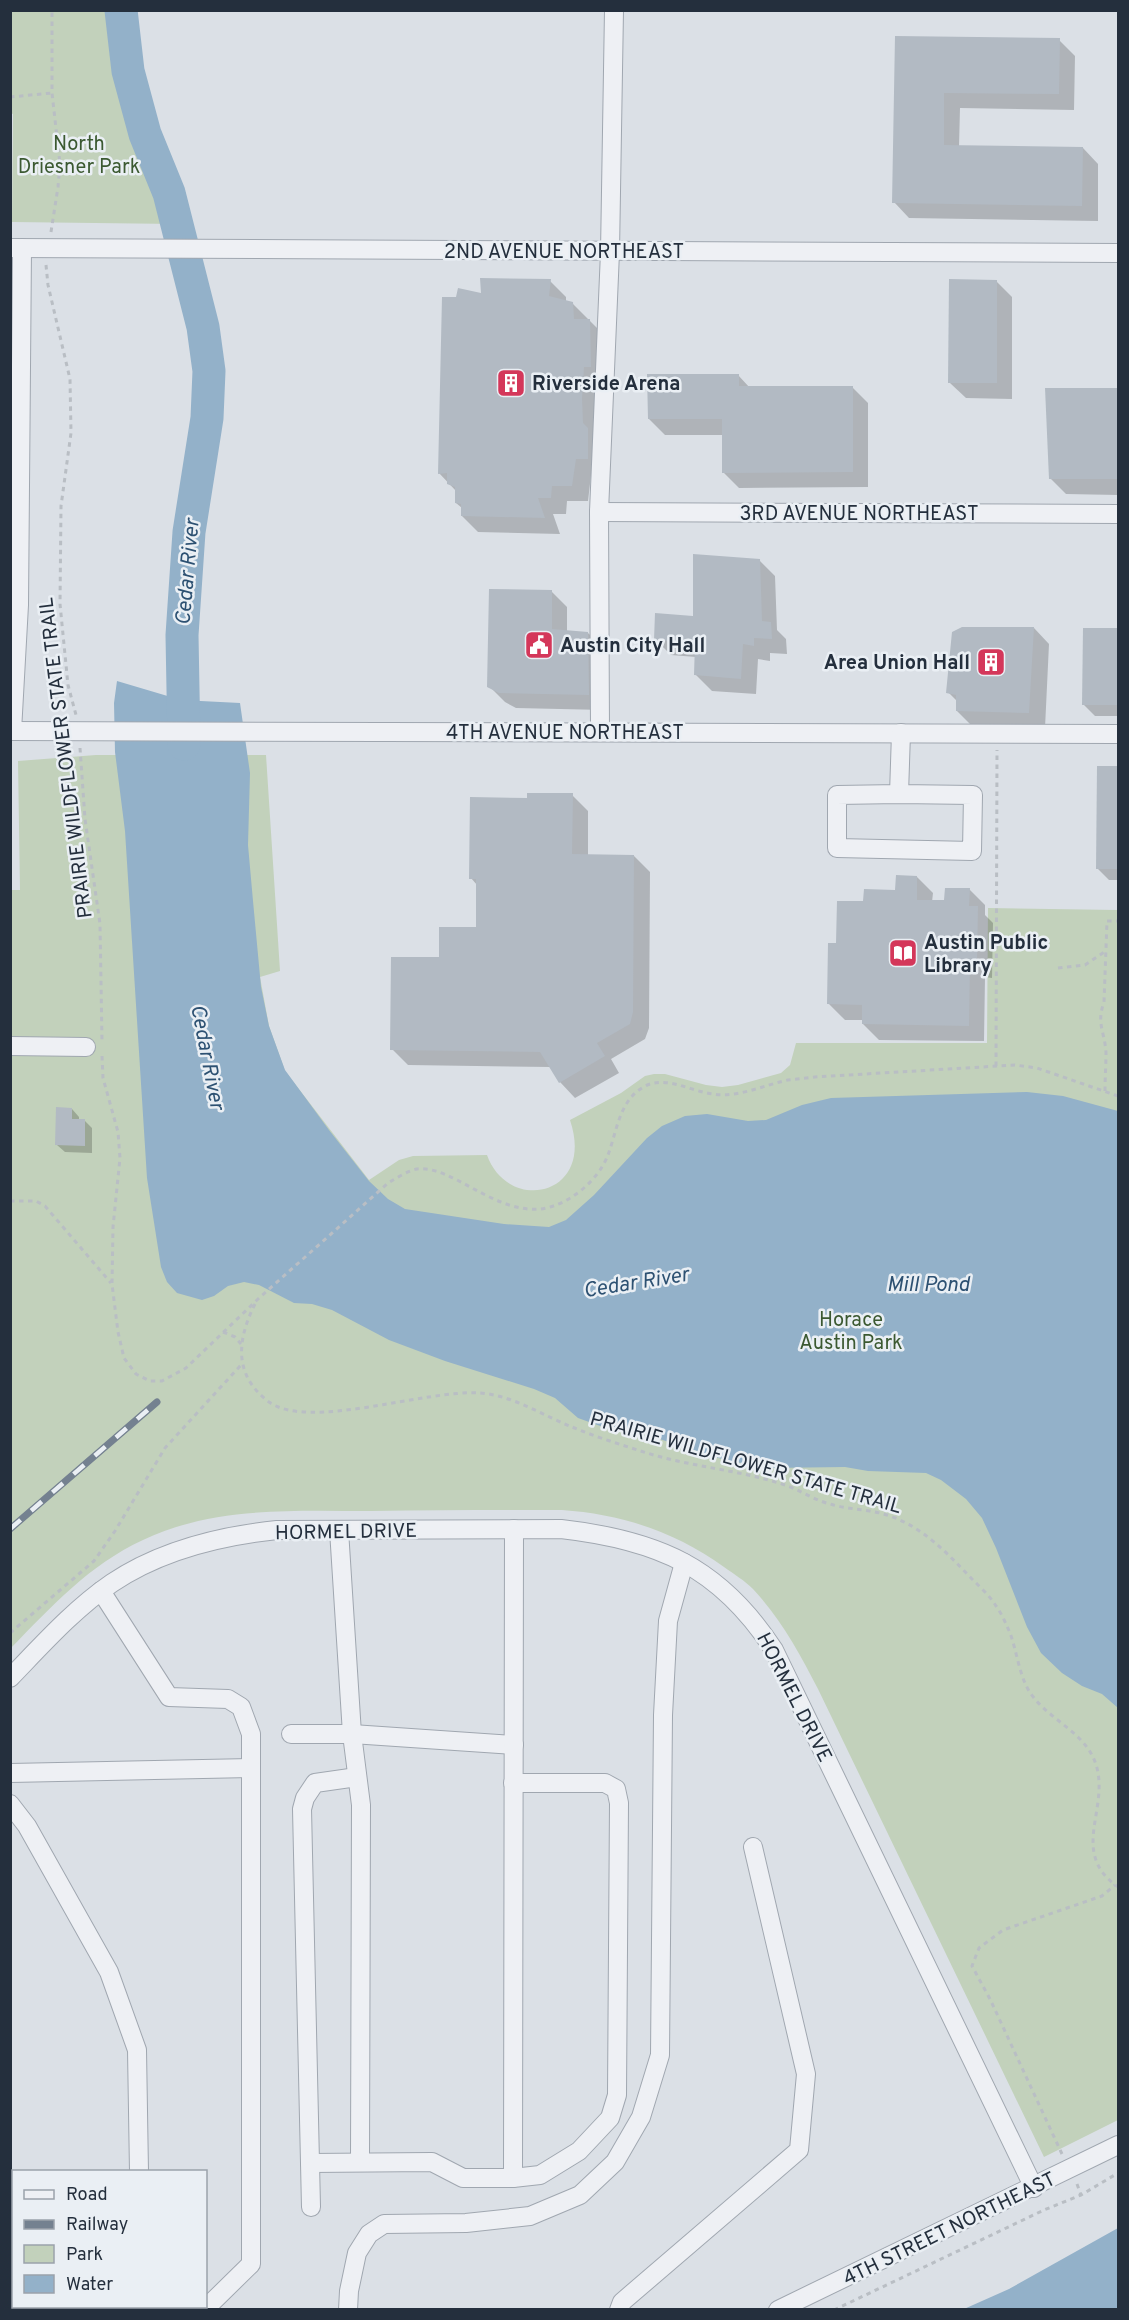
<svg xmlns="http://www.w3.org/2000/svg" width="1129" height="2320" viewBox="0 0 1129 2320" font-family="Overpass,sans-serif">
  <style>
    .green { fill: #c2d1bb }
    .water { fill: #93b1c9 }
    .shadow { fill: #0003 }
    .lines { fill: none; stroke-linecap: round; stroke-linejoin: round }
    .river { stroke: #93b1c9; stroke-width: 33 }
    .building { fill: #b2bac3 }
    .minor-casing { stroke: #a0a7b0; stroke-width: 20 }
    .path { stroke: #b9bec4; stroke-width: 3; stroke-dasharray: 4.5 4.5; stroke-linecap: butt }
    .minor { stroke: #eef0f4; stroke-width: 18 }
    .rail-casing { stroke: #748190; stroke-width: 7 }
    .rail { stroke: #eaeff4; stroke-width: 4.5; stroke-dasharray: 14; stroke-linecap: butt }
    .labels { text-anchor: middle; stroke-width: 5; stroke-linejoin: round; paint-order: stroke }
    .park-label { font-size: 20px; fill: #3b5931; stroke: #eaeff4 }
    .street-label { font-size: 20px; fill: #242f3d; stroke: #eaeff4 }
    .poi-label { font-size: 20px; font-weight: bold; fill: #242f3d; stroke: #eaeff4; text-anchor: start }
    .water-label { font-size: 21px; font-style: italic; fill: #2d5172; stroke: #eaeff4 }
  </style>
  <rect width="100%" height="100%" fill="#dbe0e6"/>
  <g class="green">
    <path d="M11,10L121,11L128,71L145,134L169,193L177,224L12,222L13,114L10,113Z"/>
    <path d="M96,755H266L280,971L260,977L269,1026L285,1071L369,1180L399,1160L413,1156L487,1155C508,1214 596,1197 570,1120L621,1093L645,1076L654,1074H665L706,1085L722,1087L738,1085L781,1073L790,1065L796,1043H987L988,908L1118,910V2120L1044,2157L818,1689C800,1654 781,1619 753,1589C745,1581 734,1574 724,1567C676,1532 621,1514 562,1510C499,1510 435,1510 371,1511C295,1511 214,1506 143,1540C89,1565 52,1606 11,1648L10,890H20L18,761Z"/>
  </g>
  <g class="water">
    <path d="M117,681L181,700L240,703L250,773L248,845L253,901L261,987L269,1026L285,1070L329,1130L369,1181L388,1199L405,1209L504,1224L549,1227L566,1220L594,1195L647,1138L662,1126L685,1116L707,1114L748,1121L766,1120L802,1105L831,1098L1027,1092L1063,1096L1118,1111V1708L1102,1694L1082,1686L1062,1673L1041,1653L1027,1627L996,1548L982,1518L966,1499L941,1480L926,1473L868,1471L845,1467L769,1468L725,1460L641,1433L603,1427L578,1418L555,1398L534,1389L445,1361L389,1340L332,1310L312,1304L294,1303L259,1285L244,1282L228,1286L214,1296L202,1300L177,1293L167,1282L161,1267L147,1178L125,831L115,752L114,703Z"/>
    <path d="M1118,2228V2309H964L1009,2289Z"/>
  </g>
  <g class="shadow">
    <path d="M896,38L1059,40L1075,56L1074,110L960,108L959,147L1083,148L1098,164V221L909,218L894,202Z"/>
    <path d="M550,281L566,297V302L572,303L606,337L603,474L591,475L588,501H567L566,514H553L560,534L478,532L462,516V508L456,503V491L439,473L483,295Z"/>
    <path d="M996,281L1012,297V399L966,398L950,383Z"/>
    <path d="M738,375L750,388L852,387L868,403V487L739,488L723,472V435H665L649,419Z"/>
    <path d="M1118,389V495L1066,494L1050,478Z"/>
    <path d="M759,560L775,576L777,630L786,639L787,654L770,653V661L758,659L756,694L712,691L696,675V657L671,655L656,640L695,618Z"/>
    <path d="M551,591L567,607V632L588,633L604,649V710L516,708L505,702L489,686Z"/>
    <path d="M1034,628L1049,644L1045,728L973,727L957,711L958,702L948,692Z"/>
    <path d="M1118,630V716H1095L1083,704Z"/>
    <path d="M1118,767V880H1109L1097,868Z"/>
    <path d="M572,795L588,811V856H634L650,872L649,1028L645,1039L611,1059L619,1073L575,1098L560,1082L551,1067L408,1065L392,1049L440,959L477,929V885L471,878L529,799Z"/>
    <path d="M917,877L933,893L932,902H946L969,889L985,905V915L993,923L992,978L985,977L984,1041L879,1040L863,1024V1020H845L829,1004L838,945L865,903L897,891Z"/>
    <path d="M72,1109L79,1117V1121H85L92,1128V1153L65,1152L57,1145Z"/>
    <path d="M10,1236L11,1237V1415H10Z"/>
    <path d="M99,2306L102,2310H48V2307Z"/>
  </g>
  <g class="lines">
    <path class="river" d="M121,10L128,71L145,134L169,193L203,327L209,371L207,418L189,532L182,635L184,744"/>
  </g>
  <g class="building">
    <path d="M895,36L1060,38L1059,94L944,93V145L1083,147L1082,206L892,203Z"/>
    <path d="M480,278L551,279L549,296L573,302L574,319H590L591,367H584L582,398L583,423L588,428V459H576L572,486H552L551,498H538L545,518L461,516V504L455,503V487L447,484V473L438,474L442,297H456L458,288L481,293Z"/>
    <path d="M949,279L997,280V383H948Z"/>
    <path d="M647,374H739V386H853V472L722,473V419H648Z"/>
    <path d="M1045,388H1119V479H1049Z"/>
    <path d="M693,554L760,559L762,621L771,622L772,639L754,638V646L743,644L741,679L694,675L695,643L654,640L655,613L693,616Z"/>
    <path d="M489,589L552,590V629L588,632L589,695L499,693L487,687Z"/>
    <path d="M962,627H1034L1029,713L956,711V695L946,693L952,632Z"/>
    <path d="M1083,628H1119V705H1082Z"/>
    <path d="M1097,766H1119V869H1096Z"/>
    <path d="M527,793H573L572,854L634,855L633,1012L630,1024L597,1043L605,1056L559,1083L540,1052L390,1050L391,957H439V927H476V879H469L470,797L527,798Z"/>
    <path d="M896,875L917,876V900H944L945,888H970L969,906H978L977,962H970L969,1026L862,1024V1005L827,1004L828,943H836L837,901H863L864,889L895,890Z"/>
    <path d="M56,1107L72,1108V1119H85V1146L55,1145Z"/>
  </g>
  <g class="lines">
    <g class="minor-casing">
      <g id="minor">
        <path d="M10,248L1118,253"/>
        <path d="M599,512L1118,514"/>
        <path d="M10,731L1118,734"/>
        <path d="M12,731L19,605L22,248"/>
        <path d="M600,731L599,512L610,252L614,10"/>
        <path d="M899,794L973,795L972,851L837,848V795L899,794L901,733"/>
        <path d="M10,1046L86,1047"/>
        <path d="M339,1530L352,1734L361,1805L360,2162"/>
        <path d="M101,1591L169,1697L228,1699L241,1707L251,1734V2264L204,2310"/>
        <path d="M10,1678C42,1645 74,1609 112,1583C161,1550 219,1536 277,1530L561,1529C658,1540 720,1567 774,1650L1034,2188"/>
        <path d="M291,1734H352L514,1745"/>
        <path d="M10,1773L251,1768"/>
        <path d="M10,1804L27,1826L109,1972L137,2050L139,2172"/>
        <path d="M310,2163L432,2162L463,2178H513L540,2175L579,2151L610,2118L617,2095L619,1803L616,1789L605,1783H513"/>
        <path d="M513,2178L514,1529"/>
        <path d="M311,2207L302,1809L305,1798L315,1783L357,1777"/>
        <path d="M348,2310L349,2291L357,2253L369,2234L384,2224L466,2223L530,2216L580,2195L615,2162L641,2117L660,2055L663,1715L668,1621L684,1563"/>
        <path d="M619,2310L622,2302L799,2150L806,2074L753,1847"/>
        <path d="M778,2310L1118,2145"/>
      </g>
    </g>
    <g class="path">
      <path d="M10,97L52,93"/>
      <path d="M51,232L58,187L60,164L52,93V10"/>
      <path d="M46,265L48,285L70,379L71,433L61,506L60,604L68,685L76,715"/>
      <path d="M80,748L85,819L100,924L102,1041"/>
      <path d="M1058,968L1085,965L1106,951"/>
      <path d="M102,1056L103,1078L118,1132L120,1158L113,1227L112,1284L118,1332L124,1358L136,1374L150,1381H162L186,1368L257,1300L388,1183C397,1178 407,1171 417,1169C452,1165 493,1213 540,1209C568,1206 598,1181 608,1155C616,1134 619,1104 639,1090C662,1072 688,1091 713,1094C738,1098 764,1085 788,1080C797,1079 806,1078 815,1077L1015,1065L1037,1068L1118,1096"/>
      <path d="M996,1066L997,750"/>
      <path d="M1105,1091C1105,1078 1106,1065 1106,1053C1105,1032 1096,1024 1104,1002L1107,921H1118"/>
      <path d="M10,1201H36L45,1206L111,1283"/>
      <path d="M255,1304C237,1340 233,1375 269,1402C309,1431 427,1389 480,1393C512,1395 544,1416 572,1427C596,1437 622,1445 647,1453C692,1467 740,1470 785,1485C800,1490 814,1500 830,1504C849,1510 871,1509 890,1516C924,1528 947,1553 972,1579C980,1587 990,1596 996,1606C1002,1614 1006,1624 1010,1633C1017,1652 1019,1674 1029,1691C1048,1721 1088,1732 1097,1768C1108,1812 1070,1853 1118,1887"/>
      <path d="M223,1332L235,1337L241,1344"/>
      <path d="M10,1633L94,1561L115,1531L165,1448L241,1365"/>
      <path d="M1062,2154L990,1999L972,1966L979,1948L1003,1930L1102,1896L1115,1885"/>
      <path d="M1077,2184L1081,2195"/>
      <path d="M834,2310L1044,2210L1081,2195L1118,2173"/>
    </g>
    <use href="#minor" class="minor"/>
    <g class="rail-casing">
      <path id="rail" d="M10,1529L157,1402"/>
    </g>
    <use href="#rail" class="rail"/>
  </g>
  <defs>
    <g id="building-square" transform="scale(1.5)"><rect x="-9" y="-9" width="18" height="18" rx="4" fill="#d4375a" stroke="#eaeff4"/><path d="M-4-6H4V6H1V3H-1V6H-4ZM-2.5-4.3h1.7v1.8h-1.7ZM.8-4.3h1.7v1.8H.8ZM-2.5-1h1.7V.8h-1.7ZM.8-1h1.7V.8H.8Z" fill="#fff"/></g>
    <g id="civic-square" transform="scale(1.5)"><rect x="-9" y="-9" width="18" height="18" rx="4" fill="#d4375a" stroke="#eaeff4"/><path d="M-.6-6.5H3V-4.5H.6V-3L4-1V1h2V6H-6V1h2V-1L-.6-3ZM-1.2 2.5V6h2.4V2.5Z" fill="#fff"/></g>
    <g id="library-square" transform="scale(1.5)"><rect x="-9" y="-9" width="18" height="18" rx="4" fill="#d4375a" stroke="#eaeff4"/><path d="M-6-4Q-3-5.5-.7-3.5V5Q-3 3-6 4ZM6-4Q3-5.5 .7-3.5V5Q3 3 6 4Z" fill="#fff"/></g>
  </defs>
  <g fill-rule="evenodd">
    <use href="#building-square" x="511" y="383"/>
    <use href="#civic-square" x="539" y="645"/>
    <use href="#building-square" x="991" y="662"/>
    <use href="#library-square" x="903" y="953"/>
  </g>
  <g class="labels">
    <g class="park-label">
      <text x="79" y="150">North<tspan x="79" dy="23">Driesner Park</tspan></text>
      <text x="851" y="1326">Horace<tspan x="851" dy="23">Austin Park</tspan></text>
    </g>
    <g class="street-label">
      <text x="564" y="258">2ND AVENUE NORTHEAST</text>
      <text x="859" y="520">3RD AVENUE NORTHEAST</text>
      <text x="565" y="739">4TH AVENUE NORTHEAST</text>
      <text transform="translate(65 758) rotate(-97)" y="7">PRAIRIE WILDFLOWER STATE TRAIL</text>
      <text transform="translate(746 1462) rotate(16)" y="7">PRAIRIE WILDFLOWER STATE TRAIL</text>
      <text transform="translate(346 1531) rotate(-1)" y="7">HORMEL DRIVE</text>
      <text transform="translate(795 1697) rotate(63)" y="7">HORMEL DRIVE</text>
      <text transform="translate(949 2228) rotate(-26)" y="7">4TH STREET NORTHEAST</text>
    </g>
    <g class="poi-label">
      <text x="532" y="390">Riverside Arena</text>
      <text x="560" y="652">Austin City Hall</text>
      <text x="970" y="669" text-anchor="end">Area Union Hall</text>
      <text x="924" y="949">Austin Public<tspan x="924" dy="23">Library</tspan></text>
    </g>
    <g class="water-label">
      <text transform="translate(187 572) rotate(-85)" y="7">Cedar River</text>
      <text transform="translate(208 1057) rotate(79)" y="7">Cedar River</text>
      <text transform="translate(636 1282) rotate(-9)" y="7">Cedar River</text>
      <text x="928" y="1291">Mill Pond</text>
    </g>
  </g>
  <rect width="1129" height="2320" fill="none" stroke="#242f3d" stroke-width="24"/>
  <rect x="12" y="2170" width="195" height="138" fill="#eaeff4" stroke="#9ba2ab" stroke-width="1.5"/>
  <rect x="24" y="2190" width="30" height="9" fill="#eef0f4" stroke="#9ba2ab" stroke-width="1.5"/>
  <text x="66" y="2200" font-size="18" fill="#242f3d">Road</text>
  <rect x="24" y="2220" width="30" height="9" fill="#748190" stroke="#9ba2ab" stroke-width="1.5"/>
  <text x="66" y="2230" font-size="18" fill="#242f3d">Railway</text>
  <rect x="24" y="2245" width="30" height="18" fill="#c2d1bb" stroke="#9ba2ab" stroke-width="1.5"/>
  <text x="66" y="2260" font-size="18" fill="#242f3d">Park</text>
  <rect x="24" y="2275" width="30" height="18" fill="#93b1c9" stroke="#9ba2ab" stroke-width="1.5"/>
  <text x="66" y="2290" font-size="18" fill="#242f3d">Water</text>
</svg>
